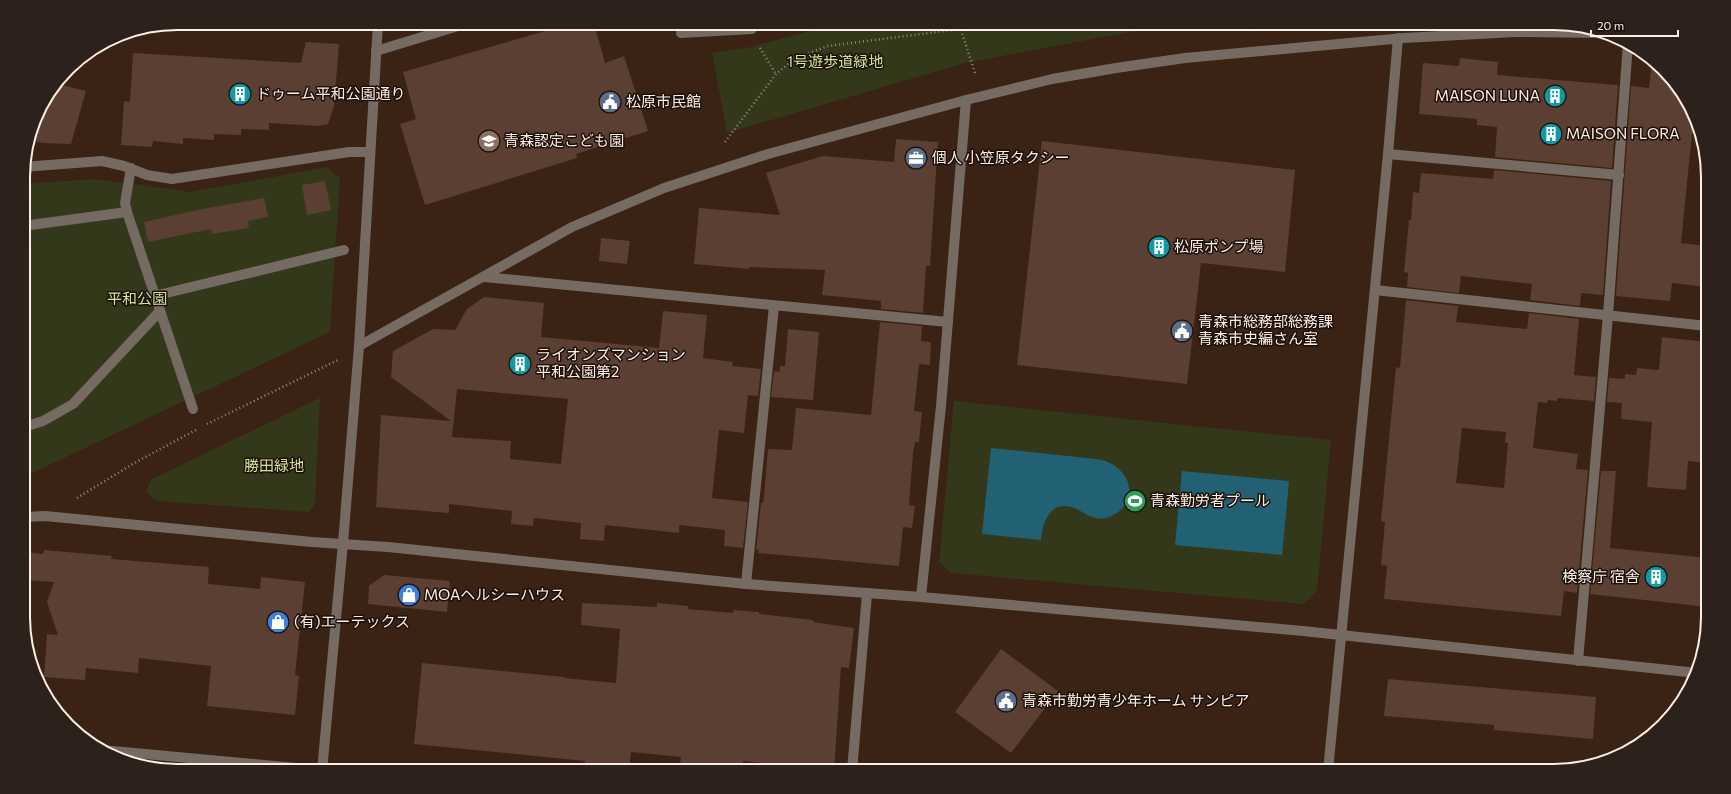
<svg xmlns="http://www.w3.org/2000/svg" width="1731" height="794" viewBox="0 0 1731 794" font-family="Commissioner,'Noto Sans JP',sans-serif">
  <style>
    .green { fill: #323819 }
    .water { fill: #226173 }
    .building { fill: #5a3f32; fill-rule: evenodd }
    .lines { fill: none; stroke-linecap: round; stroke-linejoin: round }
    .path { stroke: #9d897e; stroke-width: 2.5; stroke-dasharray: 1 3; stroke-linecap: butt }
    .minor { stroke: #766b62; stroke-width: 10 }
    .labels { text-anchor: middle; stroke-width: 3; stroke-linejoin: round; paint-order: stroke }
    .park-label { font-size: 15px; fill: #d2e499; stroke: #1a0f09 }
    .poi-label { font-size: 15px; fill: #fdede4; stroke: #1a0f09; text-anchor: start }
    .rim { fill: none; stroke: #fdede4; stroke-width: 2 }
  </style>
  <rect width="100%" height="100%" fill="#3a2215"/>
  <g class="green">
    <path d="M810,23H1223L1156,27L965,63L727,133L712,53L751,47L810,31Z"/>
    <path d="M327,167L340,178L330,332L24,477L23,184L96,179L191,192Z"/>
    <path d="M320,398L315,504L309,512L157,501L147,493L148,486L152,479Z"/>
    <path d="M954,401L1331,440L1317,591L1303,604L951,573L939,562Z"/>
  </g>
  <g class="water">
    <path d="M991,448L1096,459C1132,463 1144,506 1106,518C1088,523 1075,499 1056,508C1045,514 1042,529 1041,540L982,534Z"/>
    <path d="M1182,471L1289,481L1282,555L1175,545Z"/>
  </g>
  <g class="building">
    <path d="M573,23H594L605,63L624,56L648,131L576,154L577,158L425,205L400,124L416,119L403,72Z"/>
    <path d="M306,42L339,44L334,106L328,124L318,126L269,123V130L241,129V135L214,134V140L183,138V144L153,141L152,147L121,145L124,101L130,102L133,53L301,63Z"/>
    <path d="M1460,58L1498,62L1497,75L1618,85L1612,168L1495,157L1497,127L1477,125V119L1419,114L1423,63L1459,66Z"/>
    <path d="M1652,59L1676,83L1694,114L1681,243L1707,246V287L1672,283L1670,301L1616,296L1631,86L1649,88Z"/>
    <path d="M58,84L86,91L71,144L42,143L31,140L39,109Z"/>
    <path d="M896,139L938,142L930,266H926L923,313L881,309V301L822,295L825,270L749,267V269L694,264L699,208L780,215L766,173L823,156L894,162Z"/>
    <path d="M1042,141L1295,170L1285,272L1201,263L1187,384L1017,365Z"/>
    <path d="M1494,170L1611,181L1603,295L1581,293L1580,306L1530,300L1532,284L1461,276L1459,293L1407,287L1408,273L1404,272L1409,220H1411L1413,192L1419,193L1421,173L1493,179Z"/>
    <path d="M325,181L331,210L307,215L302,185Z"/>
    <path d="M264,198L268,217L248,221L249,228L212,234L211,229L148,242L144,222L207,208Z"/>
    <path d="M601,238L630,241L627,264L599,261Z"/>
    <path d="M484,297L544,303L541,337L659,348L663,311L707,315L703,358L733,362L732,366L761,369L758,396L748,395L744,433L719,430L712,498L748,502L743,548L724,546L725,530L679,525V533L605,525L604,541L580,539L581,523L534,518L533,526L511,524L512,511L449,504V513L376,507L381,415L451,421L391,377L393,351L433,329L455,330L467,309ZM457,389L568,399L561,464L510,459L511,441L452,437Z"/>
    <path d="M1406,300L1458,306L1456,322L1527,329L1529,313L1579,319L1574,375L1596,377L1594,401L1557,398V401L1548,400L1547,403L1538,402L1533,448L1578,454L1576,469L1588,470L1577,593L1564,591L1561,616L1384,599L1387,566L1381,565L1385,522L1381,521L1396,367L1400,368ZM1462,428L1506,432L1505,443H1508L1504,488L1456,483Z"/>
    <path d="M880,322L922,326L921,341L931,342L930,365L919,364L914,411L922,412L919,442H915L913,453L909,505L915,506L912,528L903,527L899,566L758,553L759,550L756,549L761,503H763L764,495L768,449L792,450L796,408L871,415Z"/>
    <path d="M788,329L819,332L813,400L771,397L774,371L780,372V366H785Z"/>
    <path d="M1662,337L1707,342L1708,463L1688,461L1686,490L1647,487L1652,422L1621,419L1622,403L1607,402L1609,378L1625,379V374L1636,375L1637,368L1659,370Z"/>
    <path d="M1601,471H1616L1610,548L1708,558V607L1590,594Z"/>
    <path d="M44,550L112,556L111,559L209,567L208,584L260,589L261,577L305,582L295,675L299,676L295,715L207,706L211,666L139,658L138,673L86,668L85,680L44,677L47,634L58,635L47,602L54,582L24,580V552L43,554Z"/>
    <path d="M384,575L450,581L447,612L368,604L369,586Z"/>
    <path d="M582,603L657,607V603L688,606V609L733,613L734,610L759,612V614L813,620V622L854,628L849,668L841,667L834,771H802L803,767L743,761V771H718L719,769L680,767L681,757L631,752L629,771H584L585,761L414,744L422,663L564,677V678L616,683L620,629L581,625Z"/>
    <path d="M1001,649L1058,691L1011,753L955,712Z"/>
    <path d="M1388,679L1596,697L1593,739L1494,730V725L1384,716Z"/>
  </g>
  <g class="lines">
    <g class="path">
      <path d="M1255,23L1256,31"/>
      <path d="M961,30L975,73"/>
      <path d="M760,48L776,74"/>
      <path d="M725,142L776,74L796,58L828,46L1006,23"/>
      <path d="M207,424L338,360"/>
      <path d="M77,498L136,462L196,430"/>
    </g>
    <g class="minor">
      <path d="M681,33L752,29L753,23"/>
      <path d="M376,51L468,23"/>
      <path d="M1388,154L1619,175"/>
      <path d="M23,167L102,161L124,166L147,175L172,179L349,152H369"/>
      <path d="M131,168L125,203L127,212L193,409"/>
      <path d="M23,226L127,212"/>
      <path d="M484,277L948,322"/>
      <path d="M1375,290L1707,326"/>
      <path d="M154,296L344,250"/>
      <path d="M359,346L572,227L664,188L768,154L966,100L1052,79L1116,68L1185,58L1404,38L1515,32L1606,33"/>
      <path d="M24,427L43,421L73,404L160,311"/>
      <path d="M24,517L45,516L312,542L388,547L746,584L921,597L1303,631L1697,673"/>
      <path d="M746,584L774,306"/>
      <path d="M921,597L941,406L966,100"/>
      <path d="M1578,661L1608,315L1628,43"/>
      <path d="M102,750L329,771"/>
      <path d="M322,771L343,543L359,346L378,23"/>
      <path d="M852,771L867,594"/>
      <path d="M1328,771L1388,154L1398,38"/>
    </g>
  </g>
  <defs>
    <g id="building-disc" transform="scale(1.15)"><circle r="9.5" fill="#0f9aa8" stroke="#1a0f09"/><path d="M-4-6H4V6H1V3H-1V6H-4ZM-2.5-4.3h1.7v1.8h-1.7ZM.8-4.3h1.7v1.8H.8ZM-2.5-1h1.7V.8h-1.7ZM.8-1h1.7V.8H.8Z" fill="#fff"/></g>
    <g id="civic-disc" transform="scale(1.15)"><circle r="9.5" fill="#5c6f8a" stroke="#1a0f09"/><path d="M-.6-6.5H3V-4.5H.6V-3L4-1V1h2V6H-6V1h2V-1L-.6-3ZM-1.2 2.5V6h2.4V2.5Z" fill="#fff"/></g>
    <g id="school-disc" transform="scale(1.15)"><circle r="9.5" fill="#8d6e63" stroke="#1a0f09"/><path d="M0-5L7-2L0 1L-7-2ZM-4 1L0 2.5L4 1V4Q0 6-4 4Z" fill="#fff"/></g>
    <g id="office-disc" transform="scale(1.15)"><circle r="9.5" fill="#5c6f8a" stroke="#1a0f09"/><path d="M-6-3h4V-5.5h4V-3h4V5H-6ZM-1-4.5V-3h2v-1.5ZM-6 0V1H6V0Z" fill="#fff"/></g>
    <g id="stadium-disc" transform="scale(1.15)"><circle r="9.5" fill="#2e9e5b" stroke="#1a0f09"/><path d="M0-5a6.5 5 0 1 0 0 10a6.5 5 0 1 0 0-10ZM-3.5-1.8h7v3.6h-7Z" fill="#fff"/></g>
    <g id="shop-disc" transform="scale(1.15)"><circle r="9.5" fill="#3f7fe0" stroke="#1a0f09"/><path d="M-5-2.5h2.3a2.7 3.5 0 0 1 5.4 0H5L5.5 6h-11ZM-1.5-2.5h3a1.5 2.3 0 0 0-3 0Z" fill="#fff"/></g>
  </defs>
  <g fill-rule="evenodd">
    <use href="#building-disc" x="240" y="94"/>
    <use href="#building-disc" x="1555" y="96"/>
    <use href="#civic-disc" x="610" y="102"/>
    <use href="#building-disc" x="1551" y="134"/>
    <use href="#school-disc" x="489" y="141"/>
    <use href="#office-disc" x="916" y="158"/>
    <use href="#building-disc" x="1159" y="247"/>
    <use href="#civic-disc" x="1182" y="331"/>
    <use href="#building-disc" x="520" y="364"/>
    <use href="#stadium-disc" x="1135" y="501"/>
    <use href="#building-disc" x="1656" y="577"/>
    <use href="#shop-disc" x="409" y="595"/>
    <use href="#shop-disc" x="278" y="622"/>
    <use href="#civic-disc" x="1006" y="701"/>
  </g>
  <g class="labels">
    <g class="park-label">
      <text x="835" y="67">1号遊歩道緑地</text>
      <text x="137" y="304">平和公園</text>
      <text x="274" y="471">勝田緑地</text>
    </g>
    <g class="poi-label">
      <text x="256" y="99">ドゥーム平和公園通り</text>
      <text x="1540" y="101" text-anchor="end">MAISON LUNA</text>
      <text x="626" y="107">松原市民館</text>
      <text x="1566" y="139">MAISON FLORA</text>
      <text x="504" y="146">青森認定こども園</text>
      <text x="932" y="163">個人 小笠原タクシー</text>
      <text x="1174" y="252">松原ポンプ場</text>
      <text x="1198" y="327">青森市総務部総務課<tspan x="1198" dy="17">青森市史編さん室</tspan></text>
      <text x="536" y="360">ライオンズマンション<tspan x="536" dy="17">平和公園第2</tspan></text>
      <text x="1150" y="506">青森勤労者プール</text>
      <text x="1640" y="582" text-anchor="end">検察庁 宿舎</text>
      <text x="424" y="600">MOAヘルシーハウス</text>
      <text x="294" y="627">(有)エーテックス</text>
      <text x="1022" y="706">青森市勤労青少年ホーム サンピア</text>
    </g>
  </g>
  <path d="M0 0H1731V794H0ZM177 30H1554A147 147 0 0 1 1701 177V617A147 147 0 0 1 1554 764H177A147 147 0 0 1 30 617V177A147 147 0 0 1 177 30Z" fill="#2c211b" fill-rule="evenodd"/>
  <path class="rim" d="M177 30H1554A147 147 0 0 1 1701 177V617A147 147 0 0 1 1554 764H177A147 147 0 0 1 30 617V177A147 147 0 0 1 177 30Z"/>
  <path d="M1591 30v6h87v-6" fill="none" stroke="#fdede4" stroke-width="2"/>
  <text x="1597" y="30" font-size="12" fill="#fdede4" stroke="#1a0f09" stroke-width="3" paint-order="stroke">20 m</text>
</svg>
